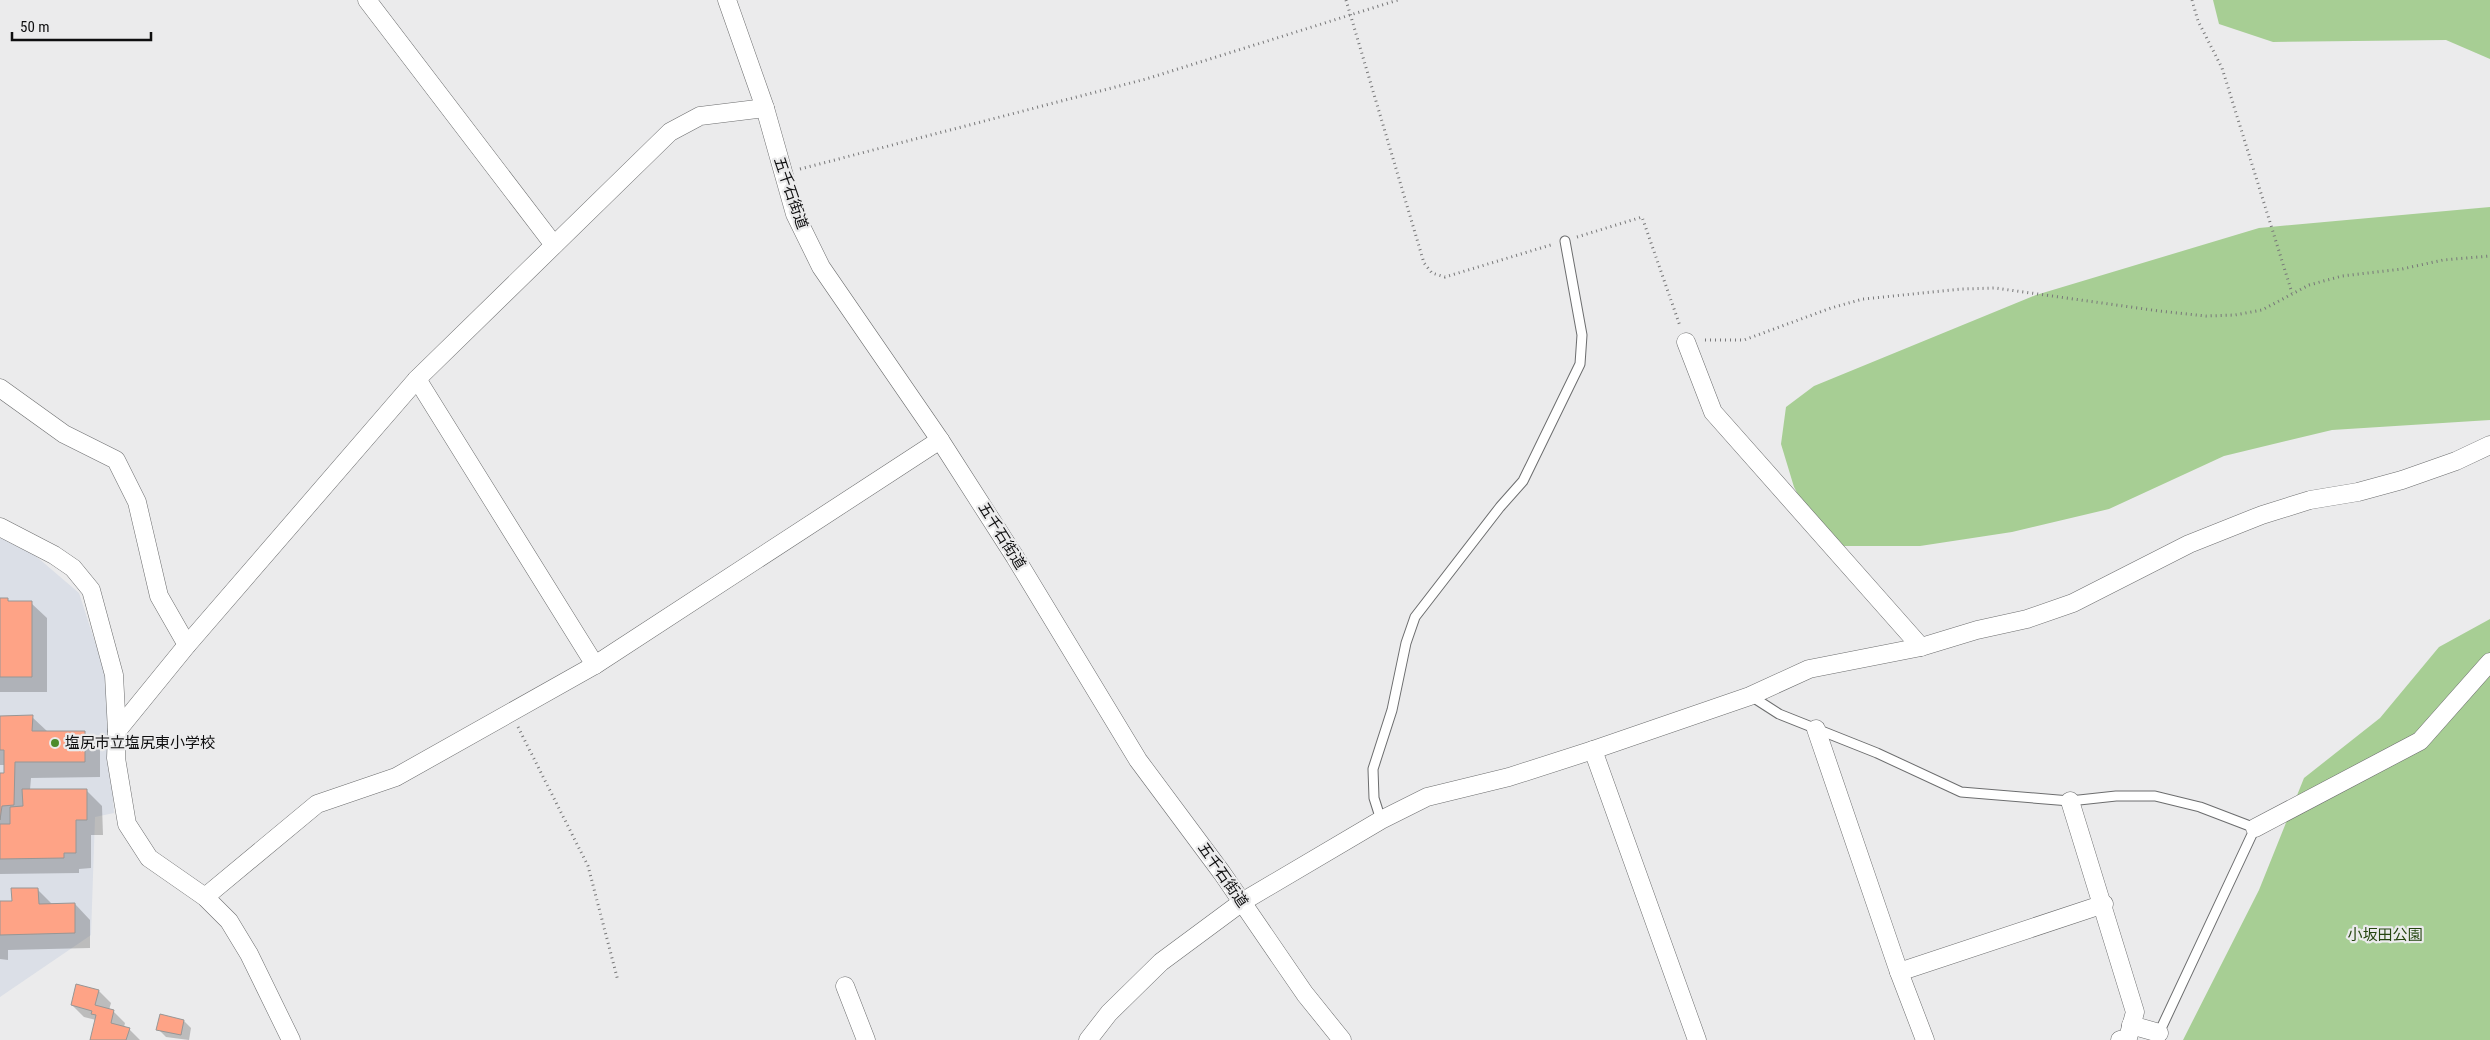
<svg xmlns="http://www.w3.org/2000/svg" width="2490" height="1040" viewBox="0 0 2490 1040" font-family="'Roboto Condensed','Noto Sans JP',sans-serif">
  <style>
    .built { fill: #dbdfe7 }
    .green { fill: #a7ce94 }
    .shadow { fill: #0003 }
    .building { fill: #fea386; stroke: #979695 }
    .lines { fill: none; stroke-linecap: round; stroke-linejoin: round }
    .lane-casing { stroke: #6c6d6e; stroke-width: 11 }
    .street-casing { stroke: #6c6d6e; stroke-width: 19 }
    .path { stroke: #777778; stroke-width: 3; stroke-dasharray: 1 4; stroke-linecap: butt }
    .lane { stroke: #fff; stroke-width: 9 }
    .street { stroke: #fff; stroke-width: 18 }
    .poi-dot { fill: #4d8b2c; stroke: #ebebec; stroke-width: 2 }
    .labels { text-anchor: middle; stroke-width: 4.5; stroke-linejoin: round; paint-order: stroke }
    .street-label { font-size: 15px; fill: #0e0e0f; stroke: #ebebec }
    .poi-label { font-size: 15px; fill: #0e0e0f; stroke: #ebebec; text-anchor: start }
    .park-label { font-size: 15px; fill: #254510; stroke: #ebebec }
  </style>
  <rect width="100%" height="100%" fill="#ebebec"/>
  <path class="built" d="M0,534L31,552L79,593L105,673L114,813L95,817L91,935L0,997Z"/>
  <g class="green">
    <path d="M2213,0H2490V59L2446,40L2273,42L2219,24Z"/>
    <path d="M2490,207V420L2332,430L2224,456L2109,509L2012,532L1920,546H1836L1812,521L1794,487L1781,444L1786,407L1814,386L2036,295L2259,228Z"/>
    <path d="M2490,619V1040H2183L2259,890L2304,778L2380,718L2439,647Z"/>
  </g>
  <g class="shadow">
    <path d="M0,599H7L10,603H31L47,618V692H0Z"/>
    <path d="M32,717L48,732H84L100,748V777L31,778L30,790H86L102,806L103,835H91V868L79,869V873L0,874V774H5V765H0V718Z"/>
    <path d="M37,889L53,905L75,904L90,920V948L8,950V960L0,959V902H14Z"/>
    <path d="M77,985L99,991L111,1003L109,1010L113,1011L125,1023L124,1027L129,1029L140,1040H91L96,1020L84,1017L72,1005Z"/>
    <path d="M184,1021L191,1028L189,1040L166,1037L158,1029Z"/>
  </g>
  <g class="building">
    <path d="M0,598H8V601H32V677H0Z"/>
    <path d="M33,715L32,731H85V762H15L14,805L2,806L0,820V773H4V750H0V716Z"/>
    <path d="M22,789H87V820H76V853H64V858L0,859V824H10V807L23,806Z"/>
    <path d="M11,888H38L39,904L75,903V933L0,935V901H12Z"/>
    <path d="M76,984L99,990L95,1005L114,1010L111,1023L130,1028L126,1040H90L96,1015L91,1014L92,1011L71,1005Z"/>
    <path d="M160,1014L184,1020L181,1035L156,1030Z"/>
  </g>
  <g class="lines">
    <g class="lane-casing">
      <g id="lane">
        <path d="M1751,696L1779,714L1877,753L1961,792L2070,801L2116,796H2155L2200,807L2255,828L2158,1035"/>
        <path d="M1381,820L1374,798L1373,769L1392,710L1406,643L1415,617L1500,507L1523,481L1580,364L1582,335L1565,241"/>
      </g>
    </g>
    <g class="street-casing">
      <g id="street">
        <path d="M367,0L554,245"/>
        <path d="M727,0L765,108L795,214L821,267L940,440L1015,557L1138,760L1222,873L1305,994L1342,1040"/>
        <path d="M1686,342L1713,412L1921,647"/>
        <path d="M417,379L595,665"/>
        <path d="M0,388L64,434L116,460L137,502L159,596L187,645"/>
        <path d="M0,527L54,555L73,568L91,590L114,675L117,731L116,758L127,824L149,858L205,897L229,921L249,954L291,1040"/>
        <path d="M1816,729L1899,972L1925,1040"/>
        <path d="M117,731L187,645L417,379L670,132L700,116L765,108"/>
        <path d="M1593,750L1697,1040"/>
        <path d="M2070,801L2135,1012L2128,1038L2120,1040"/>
        <path d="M2255,828L2420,741L2490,662"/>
        <path d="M205,897L317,804L396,777L595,665L940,440"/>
        <path d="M1899,972L2104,904"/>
        <path d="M845,986L866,1040"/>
        <path d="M2131,1025L2159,1033"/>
        <path d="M1088,1040L1109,1013L1161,962L1242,902L1381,820L1427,797L1509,777L1593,750L1750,696L1809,669L1921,647L1977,630L2027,619L2073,603L2189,544L2262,515L2310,500L2358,492L2402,480L2456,461L2490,445"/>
      </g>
    </g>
    <g class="path">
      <path d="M1346,0L1424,263L1432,273L1445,277L1554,244"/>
      <path d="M2192,0L2198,21L2222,68L2292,293"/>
      <path d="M800,169L1146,79L1398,0"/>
      <path d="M1577,237L1642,217L1680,326"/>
      <path d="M1705,340H1744L1831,308L1863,299L1962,289L1995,288L2159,311L2206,316L2235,315L2262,310L2309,285L2342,276L2402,269L2443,260L2490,256"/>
      <path d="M518,727L588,866L618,981"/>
    </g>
    <use href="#lane" class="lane"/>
    <use href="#street" class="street"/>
  </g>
  <circle class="poi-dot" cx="55" cy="743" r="5"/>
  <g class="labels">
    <g class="street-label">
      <text transform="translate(791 193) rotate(71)" y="5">五千石街道</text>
      <text transform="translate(1002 536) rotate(58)" y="5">五千石街道</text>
      <text transform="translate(1223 875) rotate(55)" y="5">五千石街道</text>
    </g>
    <g class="poi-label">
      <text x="65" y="748">塩尻市立塩尻東小学校</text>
    </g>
    <g class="park-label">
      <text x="2385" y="940">小坂田公園</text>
    </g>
  </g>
  <path d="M12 32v8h139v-8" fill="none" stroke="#0e0e0f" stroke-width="2.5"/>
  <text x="20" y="32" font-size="15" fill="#0e0e0f" stroke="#ebebec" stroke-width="4" paint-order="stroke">50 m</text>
</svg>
